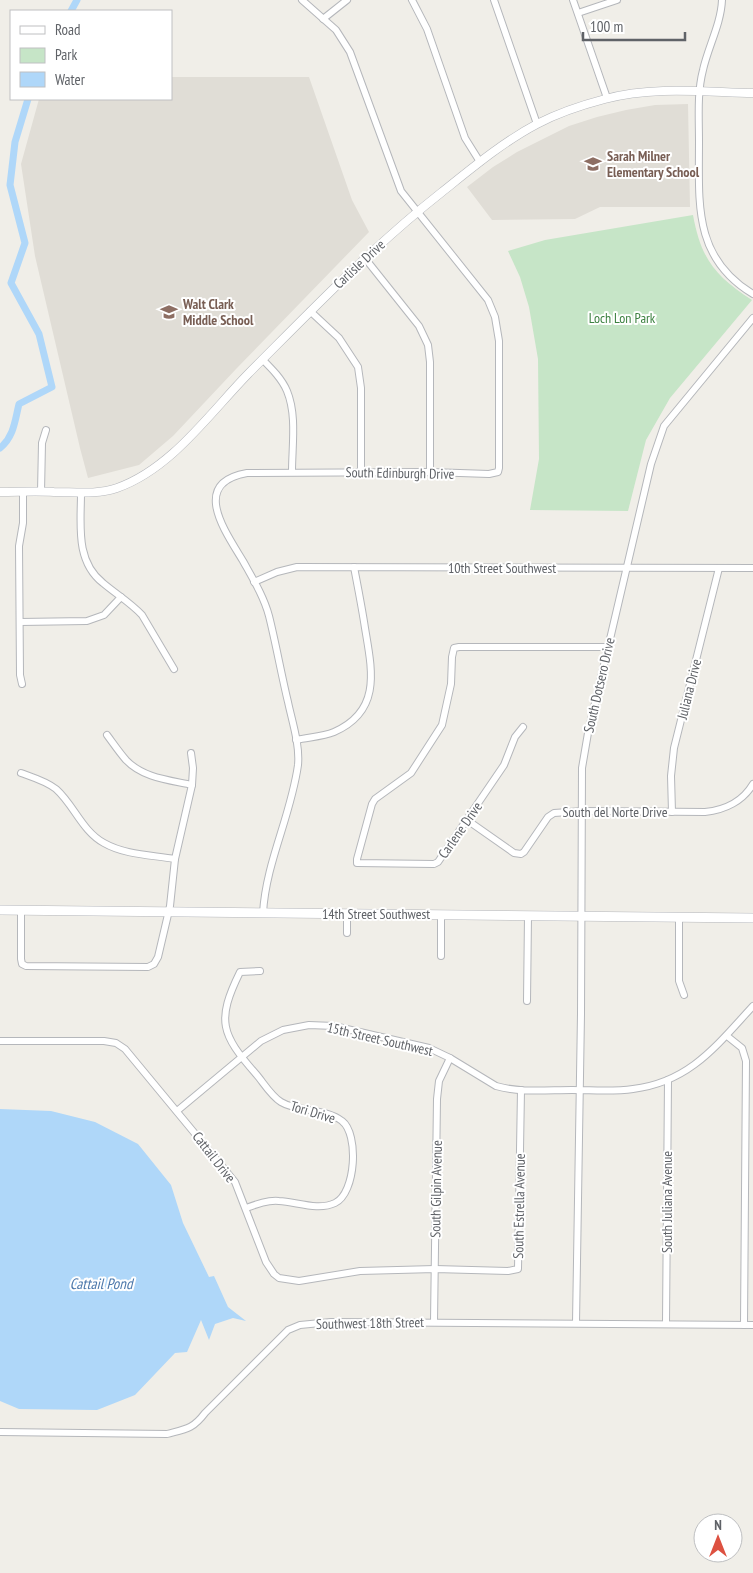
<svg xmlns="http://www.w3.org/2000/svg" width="753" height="1573" viewBox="0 0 753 1573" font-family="'PT Sans Narrow',sans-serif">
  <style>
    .education { fill: #e0ddd6 }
    .green { fill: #c6e5c7 }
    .water { fill: #afd7f9 }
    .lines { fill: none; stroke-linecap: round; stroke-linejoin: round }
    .canal { stroke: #afd7f9; stroke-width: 7 }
    .minor-casing { stroke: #b5b7bb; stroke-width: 8 }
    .tertiary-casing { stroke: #b5b7bb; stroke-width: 9 }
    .secondary-casing { stroke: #b4b6bb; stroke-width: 10 }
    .minor { stroke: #fff; stroke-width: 6 }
    .tertiary { stroke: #fff; stroke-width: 8 }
    .secondary { stroke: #fff; stroke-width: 9 }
    .labels { text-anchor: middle; stroke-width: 4; stroke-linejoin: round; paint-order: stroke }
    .education-label { font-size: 14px; font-weight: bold; fill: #785e54; stroke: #fff; text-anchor: start }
    .street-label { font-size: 14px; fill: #5f6267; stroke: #fff }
    .park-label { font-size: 14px; fill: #3c8140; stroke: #fff }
    .water-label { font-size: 15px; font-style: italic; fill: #4c78ab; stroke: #fff }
  </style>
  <rect width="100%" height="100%" fill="#f0eee8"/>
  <g class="education">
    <path d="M171,77H309L352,200L369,232L237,368L173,436L139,465L88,478L80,448L35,256L21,164L39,99H171Z"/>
    <path d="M688,104L690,207H600L575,219L492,220L467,187L493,167L517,152L569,126L597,117L626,110L655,105Z"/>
  </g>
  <path class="green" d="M693,215C701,259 715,276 752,300L670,398L646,440L628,511L530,510L539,459L538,359L529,307L520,277L508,251L545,240Z"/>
  <path class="water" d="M0,1109L51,1111L95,1122L138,1144L171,1185L183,1223L209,1277L214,1276L228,1307L246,1321L233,1318L215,1324L209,1340L201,1320L187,1352L175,1353L135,1395L97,1410L19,1409L0,1401Z"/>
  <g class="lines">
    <g class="canal">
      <path d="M71,11L77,0"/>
      <path d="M0,448C14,437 15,420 19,404L52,387L39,334L11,283L25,243L10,185L15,142L28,99"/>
    </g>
    <g class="minor-casing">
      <g id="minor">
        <path d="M412,0L427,29L465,138L480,162"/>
        <path d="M494,0L537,124"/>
        <path d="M573,0L607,98"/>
        <path d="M722,0C721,24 708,47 703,70C697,93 699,118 699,142C699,203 693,258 753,294"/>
        <path d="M578,13L617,0"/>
        <path d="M323,19L347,0"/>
        <path d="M364,257L419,326L428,345L430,362V472"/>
        <path d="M310,311L339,338L358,367L361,388V472"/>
        <path d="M263,360C272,369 282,379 287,391C297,415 292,446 292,472"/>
        <path d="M41,492L42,443L46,430"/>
        <path d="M81,493C81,524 75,561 103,583C116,594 131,603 142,615L174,669"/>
        <path d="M254,582L277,572L297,567L753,568"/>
        <path d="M20,622L87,621L104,615L121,597"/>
        <path d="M22,684L20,675L19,546L23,523V492"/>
        <path d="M523,727L515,737L504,765L438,862L434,864L357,863V859L372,804L375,799L411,773L442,725L451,684L452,657L454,648L459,647H608"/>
        <path d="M107,735C113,743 119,752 126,760C143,778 169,780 192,785"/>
        <path d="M296,740C308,737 322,737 334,732C382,711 372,670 365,628C362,608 358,588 354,567"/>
        <path d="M21,773C32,777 46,781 56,789C74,805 82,831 104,843C125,855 152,855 175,859"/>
        <path d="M672,812L671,776L674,748L719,568"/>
        <path d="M467,820L514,853L521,854L524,852L548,817L554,813L583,811L705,812C725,810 743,801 753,784"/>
        <path d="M21,910V959L22,964L26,966L148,967L154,964L158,957L170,906L175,859L192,785L193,768L191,753"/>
        <path d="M263,913C266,862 291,816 298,765C300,745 292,721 288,702C281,673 276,644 269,616C264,597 253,579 243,561C225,531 190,483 247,473L430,472L489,474L498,472L499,468V341L495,317L488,300L401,191L350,52L336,30L302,0"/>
        <path d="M347,914V933"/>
        <path d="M441,914V956"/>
        <path d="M679,917V981L684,995"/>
        <path d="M527,1001L528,916"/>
        <path d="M727,1036L742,1048L746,1061L744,1325"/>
        <path d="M0,1041H104L116,1043L125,1049L235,1182L266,1262L274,1274L279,1278L299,1281L360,1271L435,1269L508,1271L518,1269L521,1090"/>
        <path d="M177,1111L261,1041L283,1030L309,1025L334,1026L429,1048L450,1058L496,1086C520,1093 547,1090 572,1090C592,1090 613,1092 633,1089C690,1082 717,1045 753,1006"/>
        <path d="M246,1208C257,1204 268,1200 279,1201C297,1202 318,1211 335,1203C356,1193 359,1134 342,1121C326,1108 297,1112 281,1102C271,1096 263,1082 256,1074C221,1034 216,1021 240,972L260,971"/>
        <path d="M434,1322L437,1099L439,1081L450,1058"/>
        <path d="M576,1323L581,1014L582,768L588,733L651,464L664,426L753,318"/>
        <path d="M666,1323L668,1080"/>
        <path d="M0,1432L167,1434C186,1429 193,1429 205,1413L288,1330L300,1325L331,1322L753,1325"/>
      </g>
    </g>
    <g class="tertiary-casing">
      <path id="tertiary" d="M0,492C18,492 36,491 54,492C75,492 97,495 117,488C171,469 209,414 248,374C311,311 372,247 442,192C472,168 503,142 537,124C558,113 582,105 605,99C653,86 704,92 753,93"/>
    </g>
    <g class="secondary-casing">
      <path id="secondary" d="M0,910L753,918"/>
    </g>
    <use href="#minor" class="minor"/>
    <use href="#tertiary" class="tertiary"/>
    <use href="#secondary" class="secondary"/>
  </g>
  <defs>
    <g id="school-bare" transform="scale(1.35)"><path d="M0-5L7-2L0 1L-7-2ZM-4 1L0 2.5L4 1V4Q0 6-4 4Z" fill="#8d6e63" stroke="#fff" stroke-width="2.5" paint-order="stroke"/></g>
  </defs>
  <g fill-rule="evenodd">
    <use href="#school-bare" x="593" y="164"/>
    <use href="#school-bare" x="169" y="312"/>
  </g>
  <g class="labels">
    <g class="education-label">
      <text x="607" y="161">Sarah Milner<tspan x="607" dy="16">Elementary School</tspan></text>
      <text x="183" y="309">Walt Clark<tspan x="183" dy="16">Middle School</tspan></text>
    </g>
    <g class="street-label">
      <text transform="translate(359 264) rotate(-43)" y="5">Carlisle Drive</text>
      <text transform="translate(400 473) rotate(1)" y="5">South Edinburgh Drive</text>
      <text x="502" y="573">10th Street Southwest</text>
      <text transform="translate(599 685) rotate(-77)" y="5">South Dotsero Drive</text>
      <text transform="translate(689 689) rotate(-76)" y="5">Juliana Drive</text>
      <text x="615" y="817">South del Norte Drive</text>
      <text transform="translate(460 830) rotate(-55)" y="5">Carlene Drive</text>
      <text x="376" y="919">14th Street Southwest</text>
      <text transform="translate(380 1039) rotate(13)" y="5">15th Street Southwest</text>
      <text transform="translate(313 1112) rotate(17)" y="5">Tori Drive</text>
      <text transform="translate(214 1157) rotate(52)" y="5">Cattail Drive</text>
      <text transform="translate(436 1189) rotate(-89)" y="5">South Gilpin Avenue</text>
      <text transform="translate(667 1202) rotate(-90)" y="5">South Juliana Avenue</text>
      <text transform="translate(519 1206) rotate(-89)" y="5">South Estrella Avenue</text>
      <text transform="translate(370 1323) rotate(-1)" y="5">Southwest 18th Street</text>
    </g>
    <g class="park-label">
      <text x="622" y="323">Loch Lon Park</text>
    </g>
    <g class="water-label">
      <text x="101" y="1289">Cattail Pond</text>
    </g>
  </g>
  <rect x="10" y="10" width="162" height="90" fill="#ffffff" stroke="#bfc0c2"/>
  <rect x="20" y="26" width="25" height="8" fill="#ffffff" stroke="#bfc0c2"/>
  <text x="55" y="35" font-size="15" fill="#5f6267">Road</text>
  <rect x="20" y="48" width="25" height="15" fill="#c6e5c7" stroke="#bfc0c2"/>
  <text x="55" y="60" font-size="15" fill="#5f6267">Park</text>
  <rect x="20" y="72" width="25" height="15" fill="#afd7f9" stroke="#bfc0c2"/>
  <text x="55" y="85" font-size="15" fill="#5f6267">Water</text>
  <g transform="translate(718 1538)"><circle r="24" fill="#ffffff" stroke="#bfc0c2"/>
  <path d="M0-4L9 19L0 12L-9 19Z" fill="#dd5141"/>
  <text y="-8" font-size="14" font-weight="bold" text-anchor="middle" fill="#5f6267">N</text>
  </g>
  <path d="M583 32v8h102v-8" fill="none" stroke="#5f6267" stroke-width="2.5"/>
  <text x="590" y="32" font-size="15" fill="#5f6267" stroke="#ffffff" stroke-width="4" paint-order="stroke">100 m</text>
</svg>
